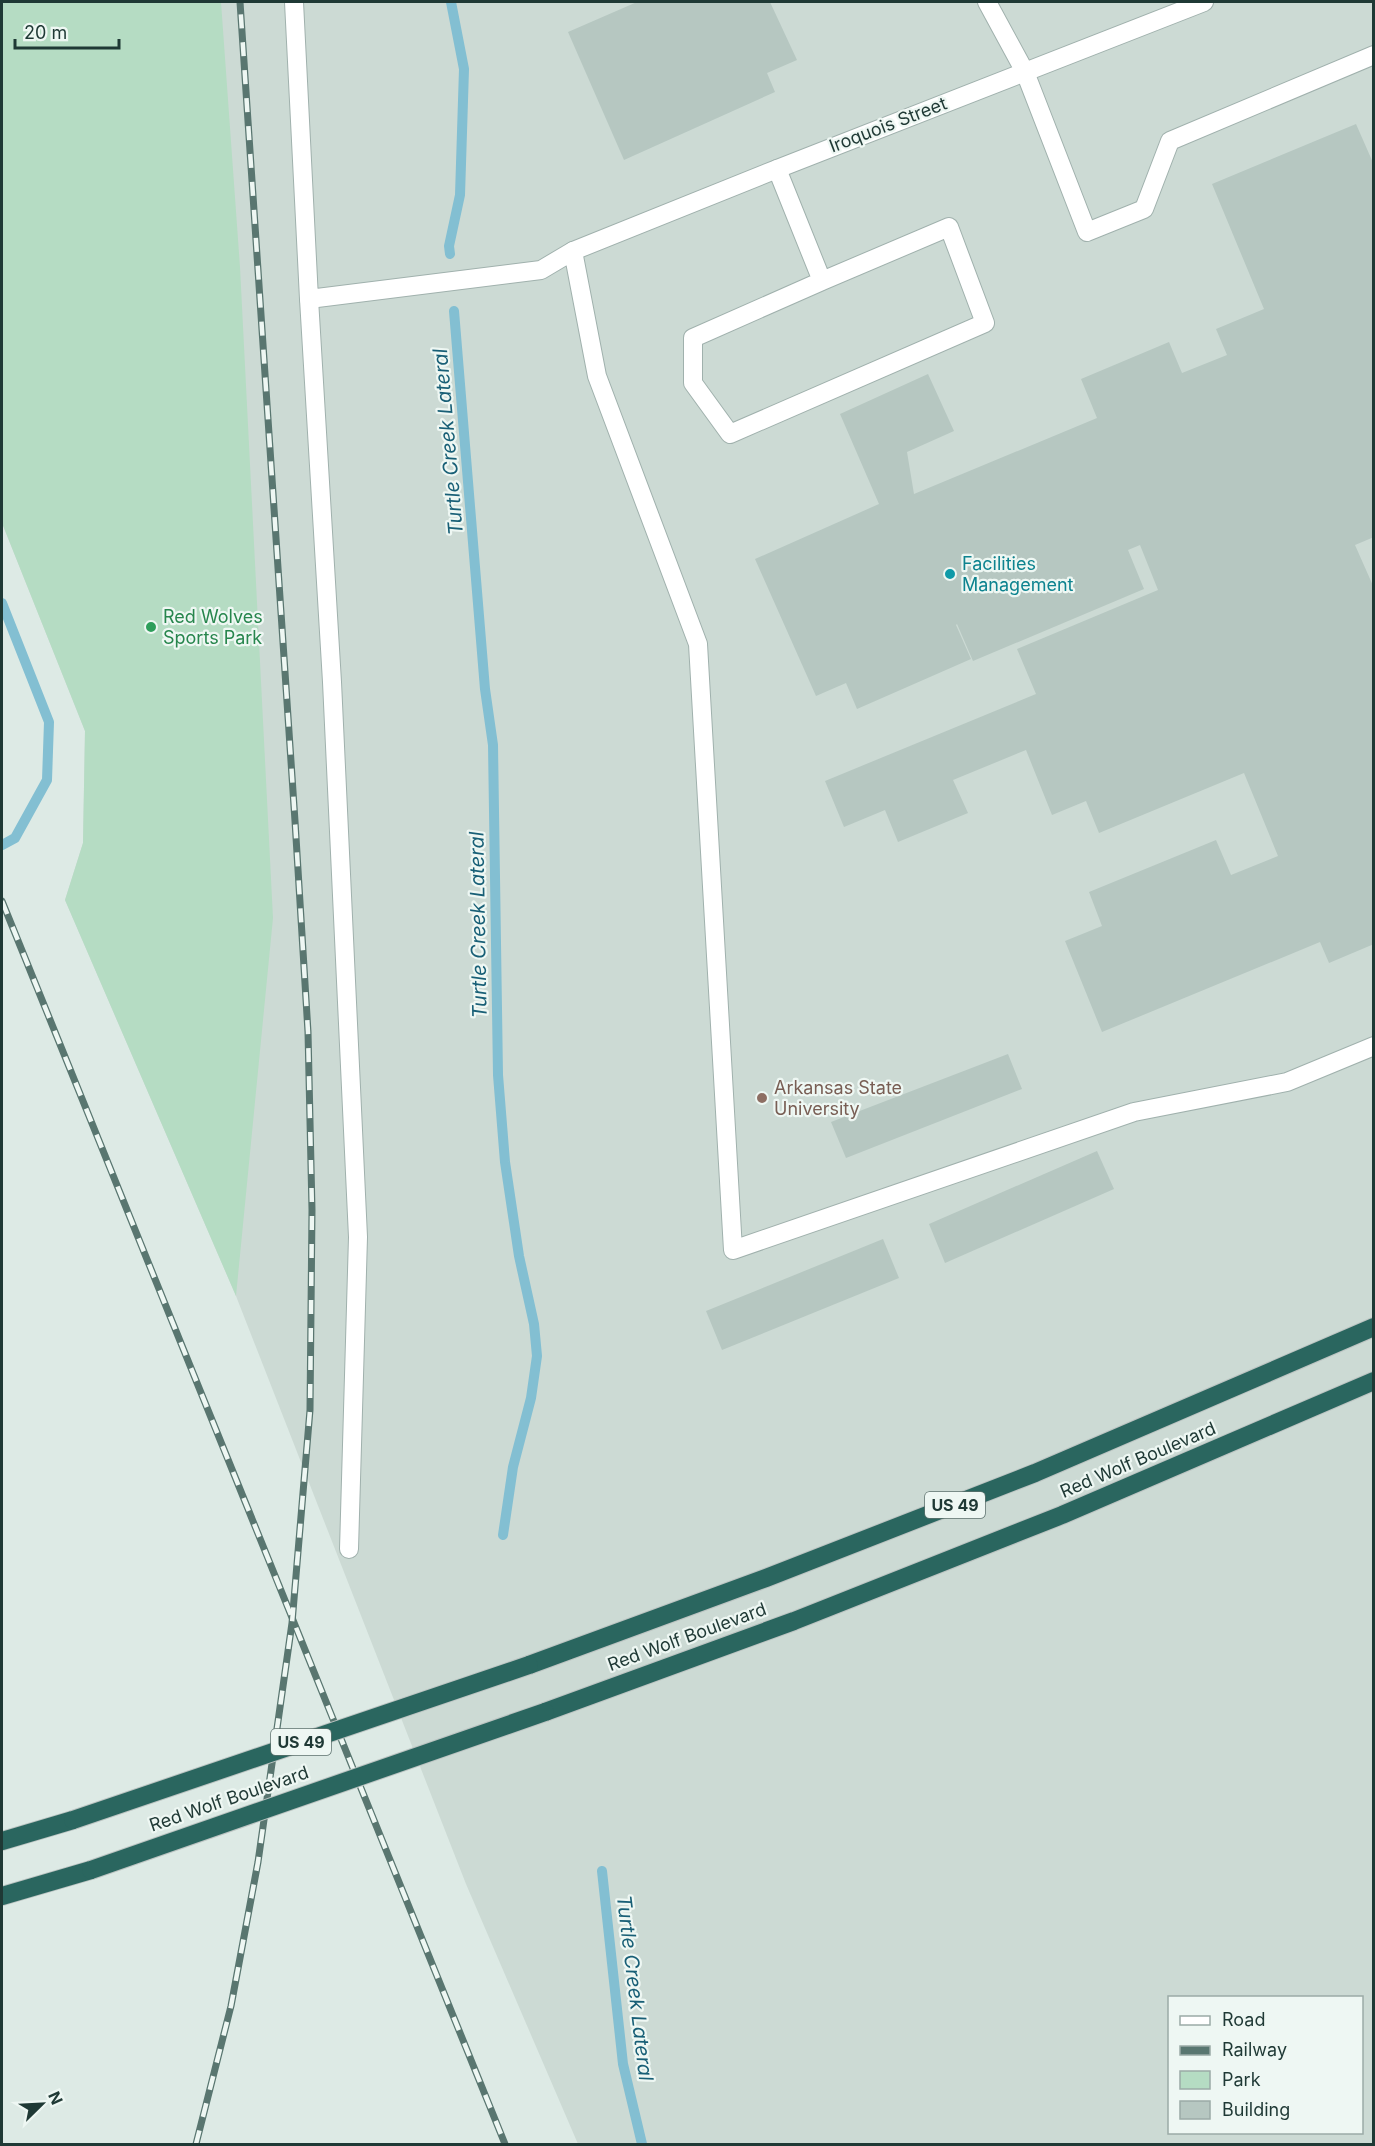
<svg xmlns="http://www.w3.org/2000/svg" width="1375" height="2146" viewBox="0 0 1375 2146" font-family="Inter,sans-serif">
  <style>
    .built { fill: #ccdad4; fill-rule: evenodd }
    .green { fill: #b5dcc3 }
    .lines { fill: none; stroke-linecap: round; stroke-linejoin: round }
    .stream { stroke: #83bfd2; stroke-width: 10 }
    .building { fill: #b6c7c1 }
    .lane-casing { stroke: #a0b1ad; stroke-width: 20 }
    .street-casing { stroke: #a0b1ad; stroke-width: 20 }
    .highway-casing { stroke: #bcc4c2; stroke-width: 20 }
    .lane { stroke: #fff; stroke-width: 18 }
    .street { stroke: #fff; stroke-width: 18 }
    .highway { stroke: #2a665f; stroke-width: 18 }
    .rail-casing { stroke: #597670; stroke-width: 7 }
    .rail { stroke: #eef7f3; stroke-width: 4.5; stroke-dasharray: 14; stroke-linecap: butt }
    .highway-bridge-casing { stroke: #bcc4c2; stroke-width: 20; stroke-linecap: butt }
    .highway-bridge { stroke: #2a665f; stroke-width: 18 }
    .culture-dot { fill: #0f9aa8; stroke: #eef7f3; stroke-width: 2 }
    .leisure-dot { fill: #2e9e5b; stroke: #eef7f3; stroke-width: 2 }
    .education-dot { fill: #8d6e63; stroke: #eef7f3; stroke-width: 2 }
    .labels { text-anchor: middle; stroke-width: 4.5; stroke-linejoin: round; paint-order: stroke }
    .shield { fill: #eef7f3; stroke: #5d726e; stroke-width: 1.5 }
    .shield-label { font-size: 16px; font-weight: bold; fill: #1f3935 }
    .street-label { font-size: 18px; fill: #1f3935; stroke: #eef7f3 }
    .culture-label { font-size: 18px; fill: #0d838f; stroke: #eef7f3; text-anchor: start }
    .leisure-label { font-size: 18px; fill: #27864d; stroke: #eef7f3; text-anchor: start }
    .education-label { font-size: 18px; fill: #785e54; stroke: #eef7f3; text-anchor: start }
    .water-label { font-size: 20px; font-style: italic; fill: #185f76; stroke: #eef7f3 }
  </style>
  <rect width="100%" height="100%" fill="#ddeae5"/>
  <path class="built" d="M2,2H1373V2144H578L466,1884L236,1296L65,900L83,843L85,731L2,523ZM1170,1998H1362V2132H1170Z"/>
  <path class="green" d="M2,2H221L240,267L273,918L236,1296L65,900L83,843L85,731L2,523Z"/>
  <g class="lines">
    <g class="stream">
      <path d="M450,254L449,246L460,195L464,69L451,2"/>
      <path d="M454,311L485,689L493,745L498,1075L505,1162L519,1256L534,1324L537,1356L531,1398L513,1467L503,1535"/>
      <path d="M2,603L49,722L47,780L15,838L2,845"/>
      <path d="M602,1871L623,2064L642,2144"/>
    </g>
  </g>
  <g class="building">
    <path d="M637,2H770L797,60L767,73L775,92L624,160L568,32Z"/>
    <path d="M1356,124L1374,165V537L1355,545L1374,588V944L1329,963L1320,942L1102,1032L1065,941L1102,926L1089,892L1216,840L1231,875L1278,856L1244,773L1099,833L1086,801L1052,815L1026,750L953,780L968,813L898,842L885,810L844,827L825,781L1036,694L1017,649L1158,590L1140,545L1128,550L1144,589L973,661L957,624L956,625L971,659L857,709L846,683L816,696L755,559L879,504L840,414L928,374L954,431L907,452L914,494L1097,418L1081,379L1169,342L1182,373L1227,355L1216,329L1264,309L1212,184Z"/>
    <path d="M1008,1054L1022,1089L846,1158L831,1122Z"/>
    <path d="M1097,1151L1114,1189L945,1263L929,1224Z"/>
    <path d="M883,1239L899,1278L722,1350L706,1311Z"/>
  </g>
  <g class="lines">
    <g class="lane-casing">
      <g id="lane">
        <path d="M294,2L309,299L541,270L573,251L597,376L698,644L733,1250L1134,1112L1287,1082L1374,1046"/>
        <path d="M1025,72L1087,232L1144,209L1170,141L1374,55"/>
        <path d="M777,169L822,281L949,227L985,323L730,434L693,383V338L822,281"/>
        <path d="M309,299L332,682L358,1237L349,1549"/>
      </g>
    </g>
    <g class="street-casing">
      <g id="street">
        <path d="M987,2L1025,72"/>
        <path d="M573,251L777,169L1204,2"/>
      </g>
    </g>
    <g class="highway-casing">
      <g id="highway">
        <path d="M529,1665L766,1578L1035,1473L1374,1327"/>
        <path d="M545,1712L794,1621L1062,1515L1374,1381"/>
        <path d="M2,1841L73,1820"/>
        <path d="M2,1896L91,1870"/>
      </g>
    </g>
    <use href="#lane" class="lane"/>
    <use href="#street" class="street"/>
    <use href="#highway" class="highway"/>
    <g class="rail-casing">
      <g id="rail">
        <path d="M2,901L505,2144"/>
        <path d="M196,2144L231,2006L258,1862L292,1623L310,1410L312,1210L308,1032L295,821L240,2"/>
      </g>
    </g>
    <use href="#rail" class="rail"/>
    <g class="highway-bridge-casing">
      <g id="highway-bridge">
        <path d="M73,1820L529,1665"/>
        <path d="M91,1870L545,1712"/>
      </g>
    </g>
    <use href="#highway-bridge" class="highway-bridge"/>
  </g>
  <circle class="culture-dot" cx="950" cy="574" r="6"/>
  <circle class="leisure-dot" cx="151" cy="627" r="6"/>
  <circle class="education-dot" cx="762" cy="1098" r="6"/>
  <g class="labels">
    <g class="shield">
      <rect x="925" y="1492" width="60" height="26" rx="4.5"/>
      <rect x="271" y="1729" width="60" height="26" rx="4.5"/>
    </g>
    <g class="shield-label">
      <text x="955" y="1511">US 49</text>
      <text x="301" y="1748">US 49</text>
    </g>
    <g class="street-label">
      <text transform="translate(888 125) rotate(-21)" y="6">Iroquois Street</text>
      <text transform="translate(1138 1460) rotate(-23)" y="6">Red Wolf Boulevard</text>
      <text transform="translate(687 1637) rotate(-20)" y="6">Red Wolf Boulevard</text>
      <text transform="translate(229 1799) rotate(-19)" y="6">Red Wolf Boulevard</text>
    </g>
    <g class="culture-label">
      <text x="962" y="570">Facilities<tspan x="962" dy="21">Management</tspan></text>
    </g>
    <g class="leisure-label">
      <text x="163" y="623">Red Wolves<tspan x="163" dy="21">Sports Park</tspan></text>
    </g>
    <g class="education-label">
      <text x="774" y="1094">Arkansas State<tspan x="774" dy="21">University</tspan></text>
    </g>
    <g class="water-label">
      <text transform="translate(448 442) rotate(-95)" y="7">Turtle Creek Lateral</text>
      <text transform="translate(478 925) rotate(-91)" y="7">Turtle Creek Lateral</text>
      <text transform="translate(635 1988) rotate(83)" y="7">Turtle Creek Lateral</text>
    </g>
  </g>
  <rect width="1375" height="2146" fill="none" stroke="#1f3935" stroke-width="6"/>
  <rect x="1168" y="1996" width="195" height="138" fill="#eef7f3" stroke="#9baba7" stroke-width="1.5"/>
  <rect x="1180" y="2016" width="30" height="9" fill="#ffffff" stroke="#9baba7" stroke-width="1.5"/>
  <text x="1222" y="2026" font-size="18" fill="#1f3935">Road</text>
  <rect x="1180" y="2046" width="30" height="9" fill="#597670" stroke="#9baba7" stroke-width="1.5"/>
  <text x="1222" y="2056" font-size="18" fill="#1f3935">Railway</text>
  <rect x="1180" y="2071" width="30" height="18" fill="#b5dcc3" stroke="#9baba7" stroke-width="1.5"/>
  <text x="1222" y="2086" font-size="18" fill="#1f3935">Park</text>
  <rect x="1180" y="2101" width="30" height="18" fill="#b6c7c1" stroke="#9baba7" stroke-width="1.5"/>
  <text x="1222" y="2116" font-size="18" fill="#1f3935">Building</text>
  <g transform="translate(42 2104) rotate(66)" stroke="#eef7f3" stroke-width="4.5" paint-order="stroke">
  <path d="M0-4.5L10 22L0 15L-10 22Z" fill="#1f3935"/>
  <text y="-9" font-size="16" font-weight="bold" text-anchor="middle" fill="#1f3935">N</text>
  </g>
  <path d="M15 39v9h104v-9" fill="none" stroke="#1f3935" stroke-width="3"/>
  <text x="24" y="39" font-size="18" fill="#1f3935" stroke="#eef7f3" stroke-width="4.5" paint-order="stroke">20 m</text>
</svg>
